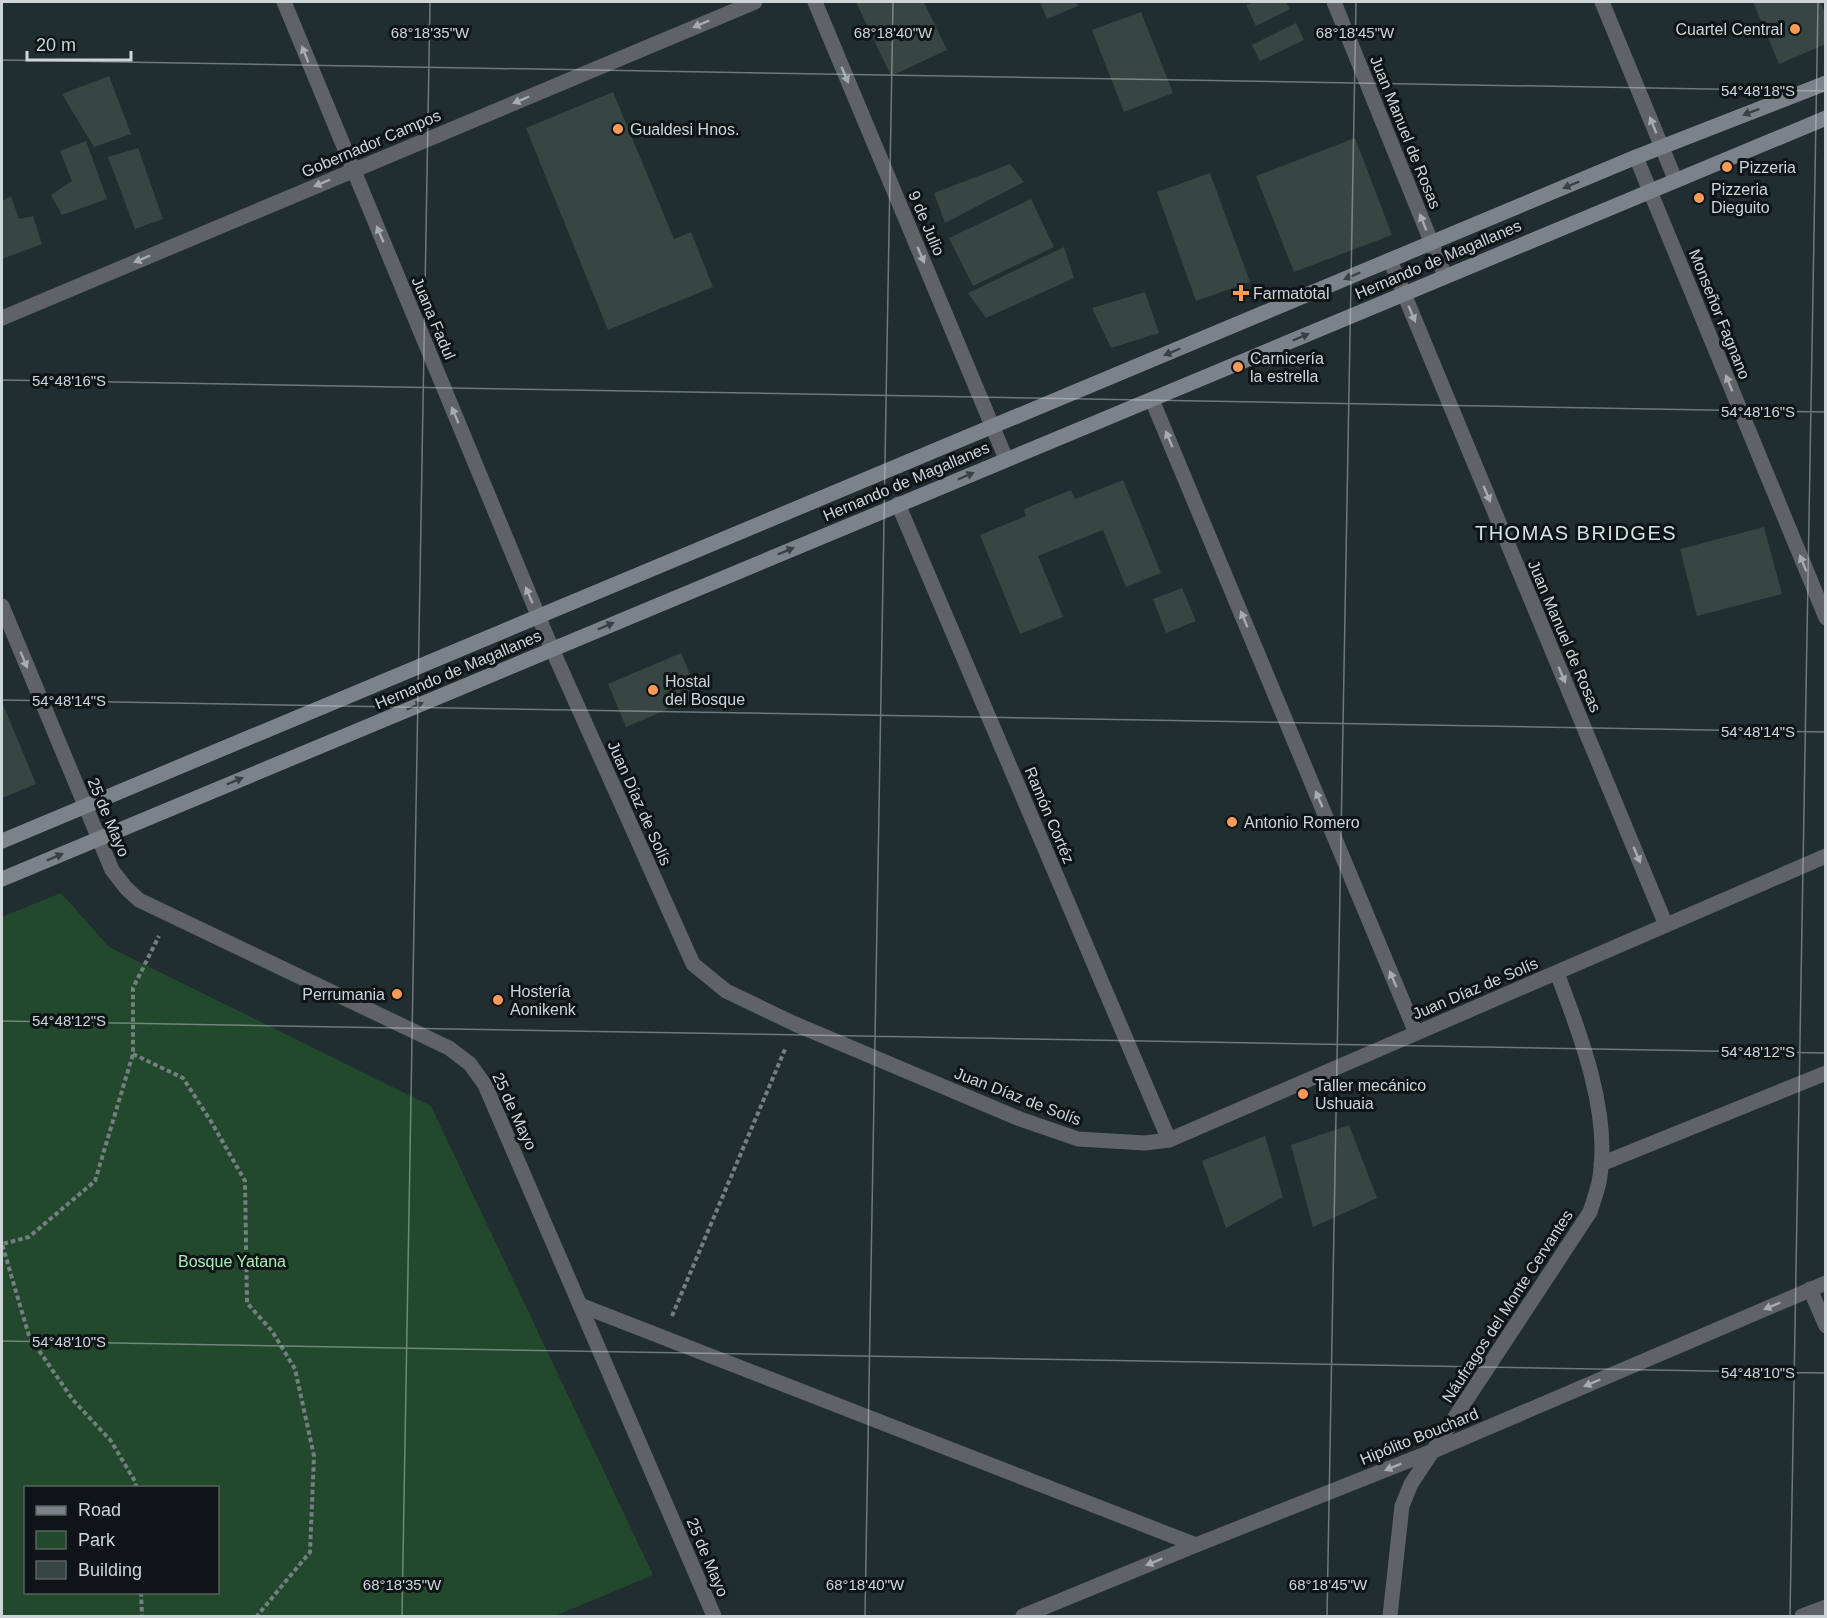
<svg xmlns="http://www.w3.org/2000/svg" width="1827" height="1618" viewBox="0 0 1827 1618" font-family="Helvetica,sans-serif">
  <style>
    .green { fill: #23492c; fill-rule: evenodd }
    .building { fill: #384643 }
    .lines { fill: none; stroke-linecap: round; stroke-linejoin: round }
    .path { stroke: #747f82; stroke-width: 4; stroke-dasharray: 4.5 3; stroke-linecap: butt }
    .street { stroke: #5f6367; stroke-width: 15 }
    .secondary { stroke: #7c8289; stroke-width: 15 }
    .oneway { fill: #a6adb0 }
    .oneway2 { fill: #3b4044 }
    .ticks { fill: none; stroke: #cdd5d7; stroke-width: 1.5; stroke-opacity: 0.45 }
    .poi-dot { fill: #fe9b58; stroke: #0f1416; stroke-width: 2 }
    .labels { text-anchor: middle; stroke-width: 6; stroke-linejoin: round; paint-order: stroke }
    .poi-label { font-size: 16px; fill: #cdd5d7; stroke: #0f1416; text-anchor: start }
    .street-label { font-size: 16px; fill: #cdd5d7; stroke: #0f1416 }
    .park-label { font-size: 16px; fill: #a6eeb5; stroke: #0f1416 }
    .quarter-label { font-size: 20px; letter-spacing: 1.5px; fill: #d1e1e6; stroke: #0f1416 }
    .ticks-label { font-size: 15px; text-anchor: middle; fill: #cdd5d7; stroke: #0f1416; stroke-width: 6; stroke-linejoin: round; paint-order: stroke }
  </style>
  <rect width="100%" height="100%" fill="#202d31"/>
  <path class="green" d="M61,893L109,947L431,1106L653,1575L555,1616H2V917ZM26,1488H218V1592H26Z"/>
  <g class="building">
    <path d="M856,2H924L947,50L891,76Z"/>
    <path d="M1040,2H1077L1078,6L1047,19Z"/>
    <path d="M1254,2H1286L1290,9L1256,26L1246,5Z"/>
    <path d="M1753,2H1820L1826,14V44L1779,64Z"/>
    <path d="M1141,12L1173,93L1124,112L1092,30Z"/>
    <path d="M1296,23L1304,40L1260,61L1252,45Z"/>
    <path d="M109,76L131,134L94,147L62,94Z"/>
    <path d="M613,92L674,239L691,232L713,287L608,330L526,128Z"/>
    <path d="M1355,138L1392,235L1294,272L1256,176Z"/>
    <path d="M86,141L107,199L62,215L51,195L72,181L60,151Z"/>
    <path d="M138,148L163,219L135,229L108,157Z"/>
    <path d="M1010,164L1024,182L945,223L934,193Z"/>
    <path d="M1210,173L1250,282L1196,301L1157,192Z"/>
    <path d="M11,196L19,219L33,216L42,244L2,259V201Z"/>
    <path d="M1031,199L1054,247L973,286L949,238Z"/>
    <path d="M1064,247L1074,278L986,318L968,293Z"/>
    <path d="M1145,292L1159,333L1111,348L1092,308Z"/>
    <path d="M1123,480L1161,573L1126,587L1103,530L1038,556L1063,617L1020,634L980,535L1026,516L1024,509L1071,490L1075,499Z"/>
    <path d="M1764,527L1782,594L1697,616L1680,549Z"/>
    <path d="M1182,588L1196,621L1166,633L1153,599Z"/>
    <path d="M681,653L699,696L626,727L608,684Z"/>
    <path d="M2,702L36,784L2,798Z"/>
    <path d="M1349,1125L1377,1198L1313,1227L1291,1145Z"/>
    <path d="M1265,1136L1283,1197L1226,1228L1202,1161Z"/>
  </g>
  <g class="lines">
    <g class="path">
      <path d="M133,1054L183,1078L212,1123L245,1181L247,1303L272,1331L295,1369L314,1456L310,1552L257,1616"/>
      <path d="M672,1316L786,1047"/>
      <path d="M136,1488V1483L111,1441L73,1400L29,1336L2,1244L29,1237L95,1181L133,1054V988L159,936"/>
      <path d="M141,1592L142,1616"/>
    </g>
    <g class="street">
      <path d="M284,2L552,649L693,964L726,991L795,1024L1020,1119L1078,1139L1145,1143L1169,1140L1826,856"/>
      <path d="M815,2L1006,459"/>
      <path d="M1334,2L1445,276"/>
      <path d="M1602,2L1675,179"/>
      <path d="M1636,157L1826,618"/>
      <path d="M1390,260L1666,925"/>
      <path d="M2,318L755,2"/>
      <path d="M1152,400L1416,1033"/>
      <path d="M898,504L1169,1140"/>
      <path d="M2,606L112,870L126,888L139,900L449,1048L470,1064L485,1085L714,1616"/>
      <path d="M1601,1164L1826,1073"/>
      <path d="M1810,1289L1826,1326"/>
      <path d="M580,1305L1196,1545"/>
      <path d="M1023,1616L1196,1545L1433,1451L1826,1283"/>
      <path d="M1390,1616L1402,1506L1411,1484L1590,1212C1593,1202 1597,1192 1599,1182C1612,1116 1580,1033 1557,973"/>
      <path d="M1802,1616L1826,1607"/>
    </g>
    <g class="secondary">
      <path d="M2,841L1636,157L1826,83"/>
      <path d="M2,879L1826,118"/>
    </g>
  </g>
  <defs><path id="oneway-solid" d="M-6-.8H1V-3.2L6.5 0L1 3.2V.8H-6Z" transform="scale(1.5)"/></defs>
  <g class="oneway">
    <use href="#oneway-solid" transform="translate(701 24) rotate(157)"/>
    <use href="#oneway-solid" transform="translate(305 54) rotate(-112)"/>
    <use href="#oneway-solid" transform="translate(845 75) rotate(67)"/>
    <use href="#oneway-solid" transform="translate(521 100) rotate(157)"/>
    <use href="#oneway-solid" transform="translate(1653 125) rotate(-112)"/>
    <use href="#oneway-solid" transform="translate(322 183) rotate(157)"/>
    <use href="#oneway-solid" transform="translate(1423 222) rotate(-112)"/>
    <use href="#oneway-solid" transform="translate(380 234) rotate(-113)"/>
    <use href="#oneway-solid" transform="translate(921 255) rotate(67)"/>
    <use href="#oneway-solid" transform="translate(142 259) rotate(157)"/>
    <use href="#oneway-solid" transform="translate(1412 314) rotate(67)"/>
    <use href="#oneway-solid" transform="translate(1729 383) rotate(-112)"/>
    <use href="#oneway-solid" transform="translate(455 415) rotate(-113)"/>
    <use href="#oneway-solid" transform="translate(1169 439) rotate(-113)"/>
    <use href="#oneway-solid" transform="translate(1487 494) rotate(67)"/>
    <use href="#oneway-solid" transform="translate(1803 563) rotate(-112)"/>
    <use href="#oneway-solid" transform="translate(529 595) rotate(-113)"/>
    <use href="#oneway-solid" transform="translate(1244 619) rotate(-113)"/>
    <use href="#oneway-solid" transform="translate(24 660) rotate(67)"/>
    <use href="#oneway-solid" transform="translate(1562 675) rotate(67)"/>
    <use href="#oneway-solid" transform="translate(1319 799) rotate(-113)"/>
    <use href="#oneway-solid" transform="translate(1637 855) rotate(67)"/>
    <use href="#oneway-solid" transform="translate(1393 979) rotate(-113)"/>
    <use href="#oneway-solid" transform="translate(1772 1306) rotate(157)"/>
    <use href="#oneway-solid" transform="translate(1592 1383) rotate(157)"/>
    <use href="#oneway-solid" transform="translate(1393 1467) rotate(158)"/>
    <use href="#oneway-solid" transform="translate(1154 1562) rotate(157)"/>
  </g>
  <g class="oneway2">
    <use href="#oneway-solid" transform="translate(1751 112) rotate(159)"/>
    <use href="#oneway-solid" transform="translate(1571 185) rotate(157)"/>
    <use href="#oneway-solid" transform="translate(1352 276) rotate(157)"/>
    <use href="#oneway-solid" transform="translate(1301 337) rotate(-23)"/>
    <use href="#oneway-solid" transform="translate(1172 352) rotate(157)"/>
    <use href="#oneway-solid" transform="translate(966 476) rotate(-23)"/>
    <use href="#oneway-solid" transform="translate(786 551) rotate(-23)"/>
    <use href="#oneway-solid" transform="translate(606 626) rotate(-23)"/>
    <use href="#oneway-solid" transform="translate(415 706) rotate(-23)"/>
    <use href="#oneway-solid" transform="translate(235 781) rotate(-23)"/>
    <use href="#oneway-solid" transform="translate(55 857) rotate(-23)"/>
  </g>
  <path class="ticks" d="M2,60L1826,91M2,380L1826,412M2,700L1826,732M2,1021L1826,1053M2,1341L1826,1373M402,1616L430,2M865,1616L893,2M1327,1616L1356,2M1790,1616L1818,2"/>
  <g class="poi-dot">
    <circle cx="1795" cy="29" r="6"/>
    <circle cx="618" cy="129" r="6"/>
    <circle cx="1727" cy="167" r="6"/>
    <circle cx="1699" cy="198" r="6"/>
    <path d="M1238 284h6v6h6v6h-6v6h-6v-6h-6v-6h6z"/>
    <circle cx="1238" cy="367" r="6"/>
    <circle cx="653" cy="690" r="6"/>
    <circle cx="1232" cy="822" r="6"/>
    <circle cx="397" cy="994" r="6"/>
    <circle cx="498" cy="1000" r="6"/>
    <circle cx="1303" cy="1094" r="6"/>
  </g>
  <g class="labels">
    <g class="poi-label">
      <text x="1783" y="35" text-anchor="end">Cuartel Central</text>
      <text x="630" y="135">Gualdesi Hnos.</text>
      <text x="1739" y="173">Pizzeria</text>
      <text x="1711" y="195">Pizzeria<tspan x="1711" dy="18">Dieguito</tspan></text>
      <text x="1253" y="299">Farmatotal</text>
      <text x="1250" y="364">Carnicería<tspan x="1250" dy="18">la estrella</tspan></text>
      <text x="665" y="687">Hostal<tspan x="665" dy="18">del Bosque</tspan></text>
      <text x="1244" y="828">Antonio Romero</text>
      <text x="510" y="997">Hostería<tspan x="510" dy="18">Aonikenk</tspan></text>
      <text x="385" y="1000" text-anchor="end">Perrumania</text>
      <text x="1315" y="1091">Taller mecánico<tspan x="1315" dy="18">Ushuaia</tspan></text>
    </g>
    <g class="street-label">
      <text transform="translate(1406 132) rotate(68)" y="6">Juan Manuel de Rosas</text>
      <text transform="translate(371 143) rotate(-23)" y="6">Gobernador Campos</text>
      <text transform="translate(927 223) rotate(67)" y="6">9 de Julio</text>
      <text transform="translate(1438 259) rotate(-23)" y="6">Hernando de Magallanes</text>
      <text transform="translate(1720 314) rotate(68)" y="6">Monseñor Fagnano</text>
      <text transform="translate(434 318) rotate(67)" y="6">Juana Fadul</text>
      <text transform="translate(906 481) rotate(-23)" y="6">Hernando de Magallanes</text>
      <text transform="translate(1565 636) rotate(67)" y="6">Juan Manuel de Rosas</text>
      <text transform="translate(458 669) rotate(-23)" y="6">Hernando de Magallanes</text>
      <text transform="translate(640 803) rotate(66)" y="6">Juan Díaz de Solís</text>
      <text transform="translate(1050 815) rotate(67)" y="6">Ramón Cortéz</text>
      <text transform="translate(109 817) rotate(67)" y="6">25 de Mayo</text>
      <text transform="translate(1475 988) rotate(-23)" y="6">Juan Díaz de Solís</text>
      <text transform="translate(1018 1096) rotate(21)" y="6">Juan Díaz de Solís</text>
      <text transform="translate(515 1111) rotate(65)" y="6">25 de Mayo</text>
      <text transform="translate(1507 1306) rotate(-57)" y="6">Náufragos del Monte Cervantes</text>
      <text transform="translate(1419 1436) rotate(-22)" y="6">Hipólito Bouchard</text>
      <text transform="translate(708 1557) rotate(67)" y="6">25 de Mayo</text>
    </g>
    <g class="park-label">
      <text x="232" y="1267">Bosque Yatana</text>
    </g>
    <g class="quarter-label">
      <text x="1576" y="540">THOMAS BRIDGES</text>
    </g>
  </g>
  <g class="ticks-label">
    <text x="430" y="38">68°18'35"W</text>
    <text x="893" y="38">68°18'40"W</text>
    <text x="1355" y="38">68°18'45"W</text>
    <text x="1758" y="96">54°48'18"S</text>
    <text x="69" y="386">54°48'16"S</text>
    <text x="1758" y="417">54°48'16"S</text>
    <text x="69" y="706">54°48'14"S</text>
    <text x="1758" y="737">54°48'14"S</text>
    <text x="69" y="1026">54°48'12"S</text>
    <text x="1758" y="1057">54°48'12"S</text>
    <text x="69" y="1347">54°48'10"S</text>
    <text x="1758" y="1378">54°48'10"S</text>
    <text x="402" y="1590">68°18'35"W</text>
    <text x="865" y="1590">68°18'40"W</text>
    <text x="1328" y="1590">68°18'45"W</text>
  </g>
  <rect width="1827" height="1618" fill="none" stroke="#cdd5d7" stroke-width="6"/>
  <rect x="24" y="1486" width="195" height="108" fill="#0f1416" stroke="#5b6163" stroke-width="1.5"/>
  <rect x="36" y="1506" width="30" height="9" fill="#7c8289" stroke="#5b6163" stroke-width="1.5"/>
  <text x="78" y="1516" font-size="18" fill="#cdd5d7">Road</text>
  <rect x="36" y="1531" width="30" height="18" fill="#23492c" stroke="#5b6163" stroke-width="1.5"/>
  <text x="78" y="1546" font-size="18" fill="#cdd5d7">Park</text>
  <rect x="36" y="1561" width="30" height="18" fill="#384643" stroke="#5b6163" stroke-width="1.5"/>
  <text x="78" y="1576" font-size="18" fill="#cdd5d7">Building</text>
  <path d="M27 51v9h104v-9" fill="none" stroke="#cdd5d7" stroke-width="3"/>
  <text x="36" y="51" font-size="18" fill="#cdd5d7" stroke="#0f1416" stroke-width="4.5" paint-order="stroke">20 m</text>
</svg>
